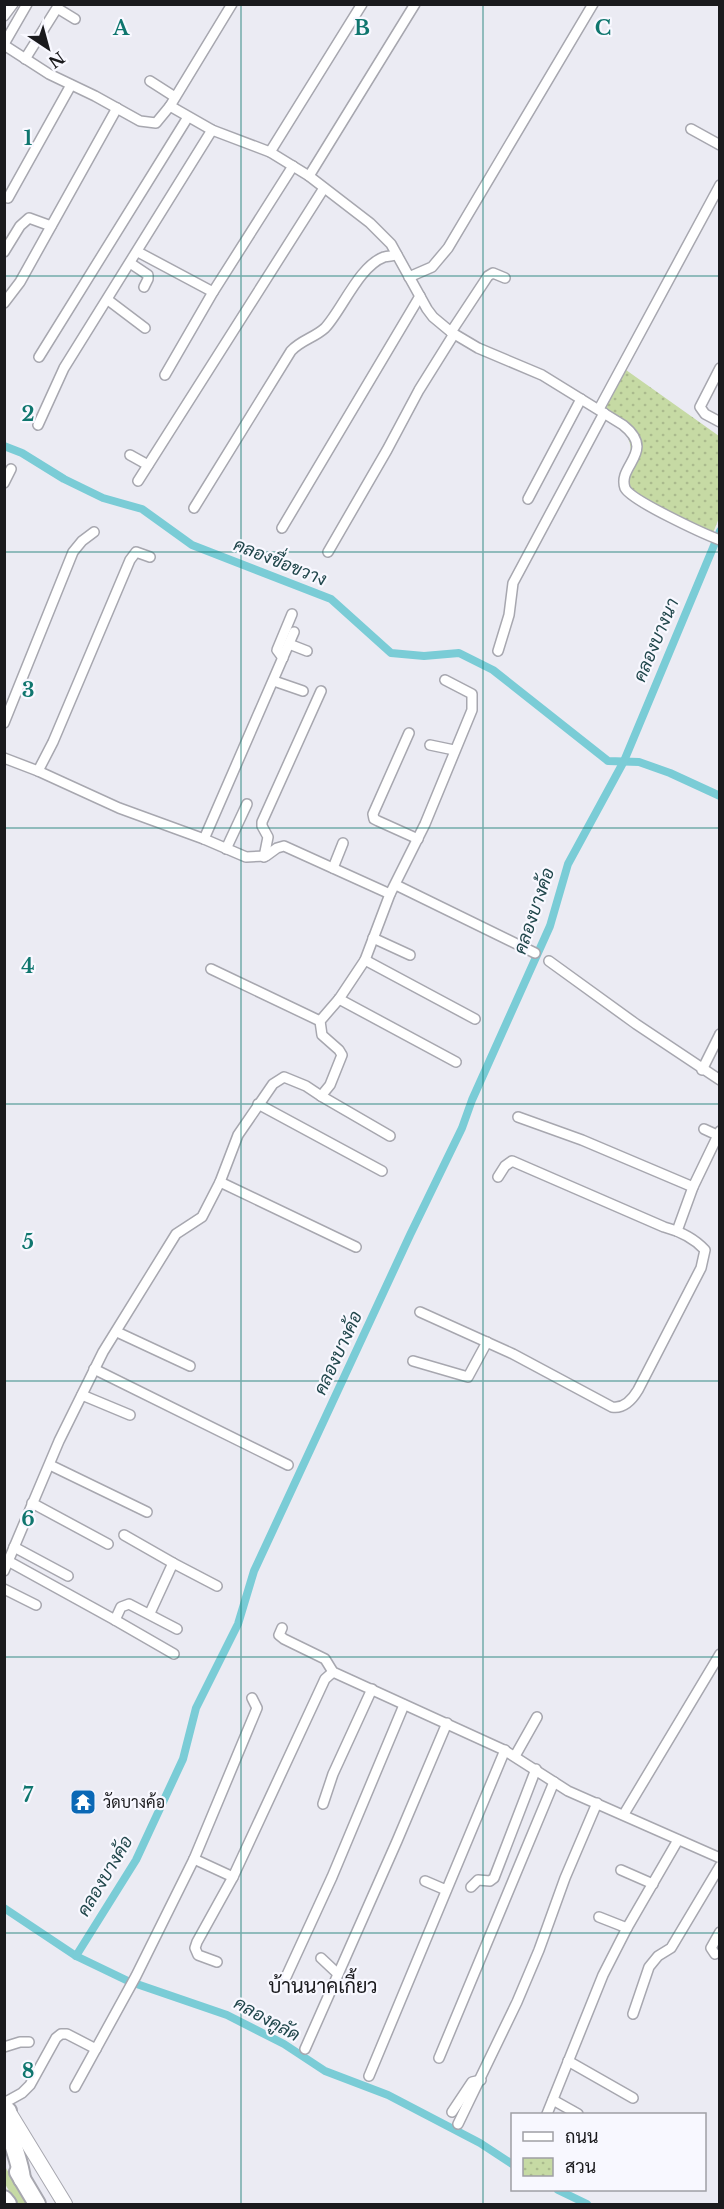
<svg xmlns="http://www.w3.org/2000/svg" width="724" height="2209" viewBox="0 0 724 2209" font-family="'Libre Baskerville',Sarabun,serif">
  <style>
    .grass { fill: #c6daa4 }
    .park { fill: url(#park-dots) }
    .lines { fill: none; stroke-linecap: round; stroke-linejoin: round }
    .canal { stroke: #7accd6; stroke-width: 8 }
    .minor-casing { stroke: #a7a7af; stroke-width: 12 }
    .secondary-casing { stroke: #a7a7af; stroke-width: 16 }
    .trunk-casing { stroke: #a7a7af; stroke-width: 20 }
    .minor { stroke: #fff; stroke-width: 9 }
    .secondary { stroke: #fff; stroke-width: 14 }
    .trunk { stroke: #fff; stroke-width: 16 }
    .grid { fill: none; stroke: #0f766e; stroke-width: 1.5; stroke-opacity: 0.55 }
    .labels { text-anchor: middle; stroke-width: 4.5; stroke-linejoin: round; paint-order: stroke }
    .poi-label { font-size: 16px; fill: #1a1a1d; stroke: #f8f8ff; text-anchor: start }
    .water-label { font-size: 18px; font-style: italic; fill: #20464b; stroke: #f8f8ff }
    .quarter-label { font-size: 20px; fill: #1a1a1d; stroke: #f8f8ff }
    .grid-label { font-size: 20px; text-anchor: middle; font-weight: bold; fill: #0f766e; stroke: #f8f8ff; stroke-width: 4.5; stroke-linejoin: round; paint-order: stroke }
  </style>
  <defs>
    <pattern id="park-dots" width="8" height="8" patternUnits="userSpaceOnUse" patternTransform="scale(1.5)"><rect width="8" height="8" fill="#c6daa4"/><path d="M2 2h.1M6 6h.1" fill="none" stroke="#aaba8d" stroke-width="1.8" stroke-linecap="round"/></pattern>
  </defs>
  <rect width="100%" height="100%" fill="#ebebf3"/>
  <path class="grass" d="M4,2165L28,2204H17L5,2184Z"/>
  <path class="park" d="M619,365L719,436V518L711,538L622,488C636,440 637,438 594,410Z"/>
  <g class="lines">
    <g class="canal">
      <path d="M4,446L22,453L64,479L103,498L142,509L192,545L331,599L391,653L424,656L459,653L493,670L608,761L639,762L670,773L720,796"/>
      <path d="M4,1908L76,1956L128,1981L227,2015L284,2044L325,2071L388,2095L480,2143L512,2164"/>
      <path d="M76,1956L136,1860L183,1759L196,1708L238,1624L254,1571L410,1235L462,1128L472,1100L550,926L568,864L624,761L720,531"/>
      <path d="M558,2190L587,2204"/>
    </g>
    <g class="minor-casing">
      <g id="minor">
        <path d="M4,16L13,4"/>
        <path d="M4,44L27,4"/>
        <path d="M4,45L49,74L95,96L140,121L156,123L170,106L232,4"/>
        <path d="M25,59L57,8L75,19"/>
        <path d="M150,81L175,97"/>
        <path d="M170,106L212,130L270,152L309,176L370,223L391,244L427,309L433,317L451,332L478,348L542,375L623,425C657,452 617,465 625,488C630,500 704,534 720,540"/>
        <path d="M691,129L720,145"/>
        <path d="M270,152L362,4"/>
        <path d="M309,176L415,4"/>
        <path d="M8,198L71,85"/>
        <path d="M4,252L20,226L29,218L51,226"/>
        <path d="M138,252L213,292"/>
        <path d="M130,263L148,275V279L144,287"/>
        <path d="M409,277L432,267L448,248L593,4"/>
        <path d="M108,300L145,328"/>
        <path d="M4,303L20,282L117,108"/>
        <path d="M451,332L488,276L493,273L505,278"/>
        <path d="M39,357L188,117"/>
        <path d="M720,368L700,407L705,414L720,422"/>
        <path d="M165,375L213,292L293,166"/>
        <path d="M599,409L720,185"/>
        <path d="M38,425L64,368L212,130"/>
        <path d="M130,455L148,465"/>
        <path d="M138,481L324,188"/>
        <path d="M4,483L11,469"/>
        <path d="M528,499L581,399"/>
        <path d="M194,508L291,351C301,340 314,338 325,328C342,310 359,266 384,257C388,256 393,256 397,255"/>
        <path d="M282,528L420,296"/>
        <path d="M328,552L387,450L419,390L454,334"/>
        <path d="M289,644L307,651"/>
        <path d="M498,651L509,615L513,583L604,413"/>
        <path d="M283,658L277,650L292,614"/>
        <path d="M274,681L303,691"/>
        <path d="M4,723L73,552L82,541L94,532"/>
        <path d="M409,733L373,814L374,819L378,821L418,839"/>
        <path d="M430,745L454,750"/>
        <path d="M4,758L38,771L119,808L204,839L246,857L266,856L277,848L284,846L390,894"/>
        <path d="M38,771L53,742L130,560L136,552L150,557"/>
        <path d="M204,839L294,632"/>
        <path d="M226,849L247,804"/>
        <path d="M264,857L268,837L262,826V822L321,691"/>
        <path d="M333,868L343,843"/>
        <path d="M396,885L535,953"/>
        <path d="M373,938L410,955"/>
        <path d="M365,960L475,1019"/>
        <path d="M549,961L636,1024L720,1080"/>
        <path d="M211,969L320,1021"/>
        <path d="M339,999L456,1062"/>
        <path d="M702,1070L720,1034"/>
        <path d="M321,1096L390,1136"/>
        <path d="M258,1104L382,1171"/>
        <path d="M518,1117L582,1140L693,1187"/>
        <path d="M704,1129L717,1135"/>
        <path d="M220,1182L356,1247"/>
        <path d="M677,1231L693,1187L720,1131"/>
        <path d="M420,1312L513,1354L612,1407C624,1409 632,1400 638,1390L701,1268L705,1250C694,1238 679,1231 664,1227L512,1161L505,1166L498,1177"/>
        <path d="M117,1332L190,1366"/>
        <path d="M413,1361L468,1377L487,1342"/>
        <path d="M94,1369L288,1465"/>
        <path d="M82,1395L130,1415"/>
        <path d="M50,1465L147,1512"/>
        <path d="M32,1503L108,1544"/>
        <path d="M124,1535L173,1563L150,1613"/>
        <path d="M14,1547L68,1576"/>
        <path d="M8,1561L115,1620L121,1607L129,1604L177,1629"/>
        <path d="M173,1563L217,1586"/>
        <path d="M4,1571L59,1441L103,1352L176,1234L202,1217L220,1182L238,1135L273,1084L284,1077L306,1086L321,1096L330,1085L342,1055L339,1050L322,1035L320,1021L339,999L365,960L390,894L425,824L472,710V694L445,680"/>
        <path d="M4,1589L36,1605"/>
        <path d="M115,1620L174,1654"/>
        <path d="M282,1628L279,1635L284,1639L325,1659L333,1672L504,1750L568,1791L720,1858"/>
        <path d="M515,1756L537,1717"/>
        <path d="M323,1804L333,1774L372,1689"/>
        <path d="M624,1814L720,1654"/>
        <path d="M194,1859L233,1877"/>
        <path d="M621,1870L653,1884"/>
        <path d="M425,1881L446,1890"/>
        <path d="M471,1887L478,1880L490,1881L494,1878L536,1769"/>
        <path d="M599,1917L627,1928"/>
        <path d="M715,1954L711,1948L720,1932"/>
        <path d="M321,1958L338,1974"/>
        <path d="M217,1962L198,1955L195,1948L197,1942L233,1877L325,1679L333,1672"/>
        <path d="M286,1977L332,1877L404,1705"/>
        <path d="M633,2014L649,1967L658,1956L671,1948L720,1866"/>
        <path d="M4,2047L20,2042H29"/>
        <path d="M305,2049L397,1841L447,1723"/>
        <path d="M439,2058L554,1782"/>
        <path d="M568,2061L633,2098"/>
        <path d="M369,2076L505,1750"/>
        <path d="M75,2087L136,1976L194,1859L257,1708L252,1698"/>
        <path d="M553,2100L578,2114"/>
        <path d="M4,2103L22,2093L30,2085L56,2038L61,2034H67L96,2049"/>
        <path d="M452,2112L472,2082L481,2080"/>
        <path d="M547,2114L603,1975L627,1928L678,1840"/>
        <path d="M458,2124L517,2002L539,1950L565,1878L597,1803"/>
      </g>
    </g>
    <g class="secondary-casing">
      <path id="secondary" d="M7,2109L65,2204"/>
    </g>
    <g class="trunk-casing">
      <g id="trunk">
        <path d="M8,2111C5,2132 20,2157 22,2179"/>
        <path d="M18,2172L37,2204"/>
        <path d="M4,2199L8,2204"/>
      </g>
    </g>
    <use href="#minor" class="minor"/>
    <use href="#secondary" class="secondary"/>
    <use href="#trunk" class="trunk"/>
  </g>
  <path class="grid" d="M241,4V2204M483,4V2204M4,276H720M4,552H720M4,828H720M4,1104H720M4,1381H720M4,1657H720M4,1933H720"/>
  <defs>
    <g id="temple-square" transform="scale(1.35)"><rect x="-9" y="-9" width="18" height="18" rx="4" fill="#0a68b5" stroke="#f8f8ff"/><path d="M0-6L5-2H3V0L6.5 2.5H4V6H1.5V3h-3V6H-4V2.5H-6.5L-3 0V-2H-5Z" fill="#fff"/></g>
  </defs>
  <g fill-rule="evenodd">
    <use href="#temple-square" x="83" y="1802"/>
  </g>
  <g class="labels">
    <g class="poi-label">
      <text x="103" y="1808">วัดบางค้อ</text>
    </g>
    <g class="water-label">
      <text transform="translate(280 562) rotate(22)" y="6">คลองขื่อขวาง</text>
      <text transform="translate(656 640) rotate(-67)" y="6">คลองบางนา</text>
      <text transform="translate(534 911) rotate(-71)" y="6">คลองบางค้อ</text>
      <text transform="translate(338 1353) rotate(-65)" y="6">คลองบางค้อ</text>
      <text transform="translate(105 1876) rotate(-59)" y="6">คลองบางค้อ</text>
      <text transform="translate(267 2019) rotate(29)" y="6">คลองคูลัด</text>
    </g>
    <g class="quarter-label">
      <text x="323" y="1993">บ้านนาคเกี้ยว</text>
    </g>
  </g>
  <g class="grid-label">
    <text x="121" y="35">A</text>
    <text x="362" y="35">B</text>
    <text x="603" y="35">C</text>
    <text x="28" y="145">1</text>
    <text x="28" y="421">2</text>
    <text x="28" y="697">3</text>
    <text x="28" y="973">4</text>
    <text x="28" y="1249">5</text>
    <text x="28" y="1526">6</text>
    <text x="28" y="1802">7</text>
    <text x="28" y="2078">8</text>
  </g>
  <rect width="724" height="2209" fill="none" stroke="#1a1a1d" stroke-width="12"/>
  <rect x="511" y="2113" width="195" height="78" fill="#f8f8ff" stroke="#9f9fa5" stroke-width="1.5"/>
  <rect x="523" y="2132" width="30" height="9" fill="#ffffff" stroke="#9f9fa5" stroke-width="1.5"/>
  <text x="565" y="2143" font-size="18" fill="#1a1a1d">ถนน</text>
  <rect x="523" y="2158" width="30" height="18" fill="url(#park-dots)" stroke="#9f9fa5" stroke-width="1.5"/>
  <text x="565" y="2173" font-size="18" fill="#1a1a1d">สวน</text>
  <g transform="translate(48 48) rotate(144)" stroke="#f8f8ff" stroke-width="4.5" paint-order="stroke">
  <path d="M0-4.5L10 22L0 15L-10 22Z" fill="#1a1a1d"/>
  <text y="-9" font-size="16" font-weight="bold" text-anchor="middle" fill="#1a1a1d">N</text>
  </g>
</svg>
